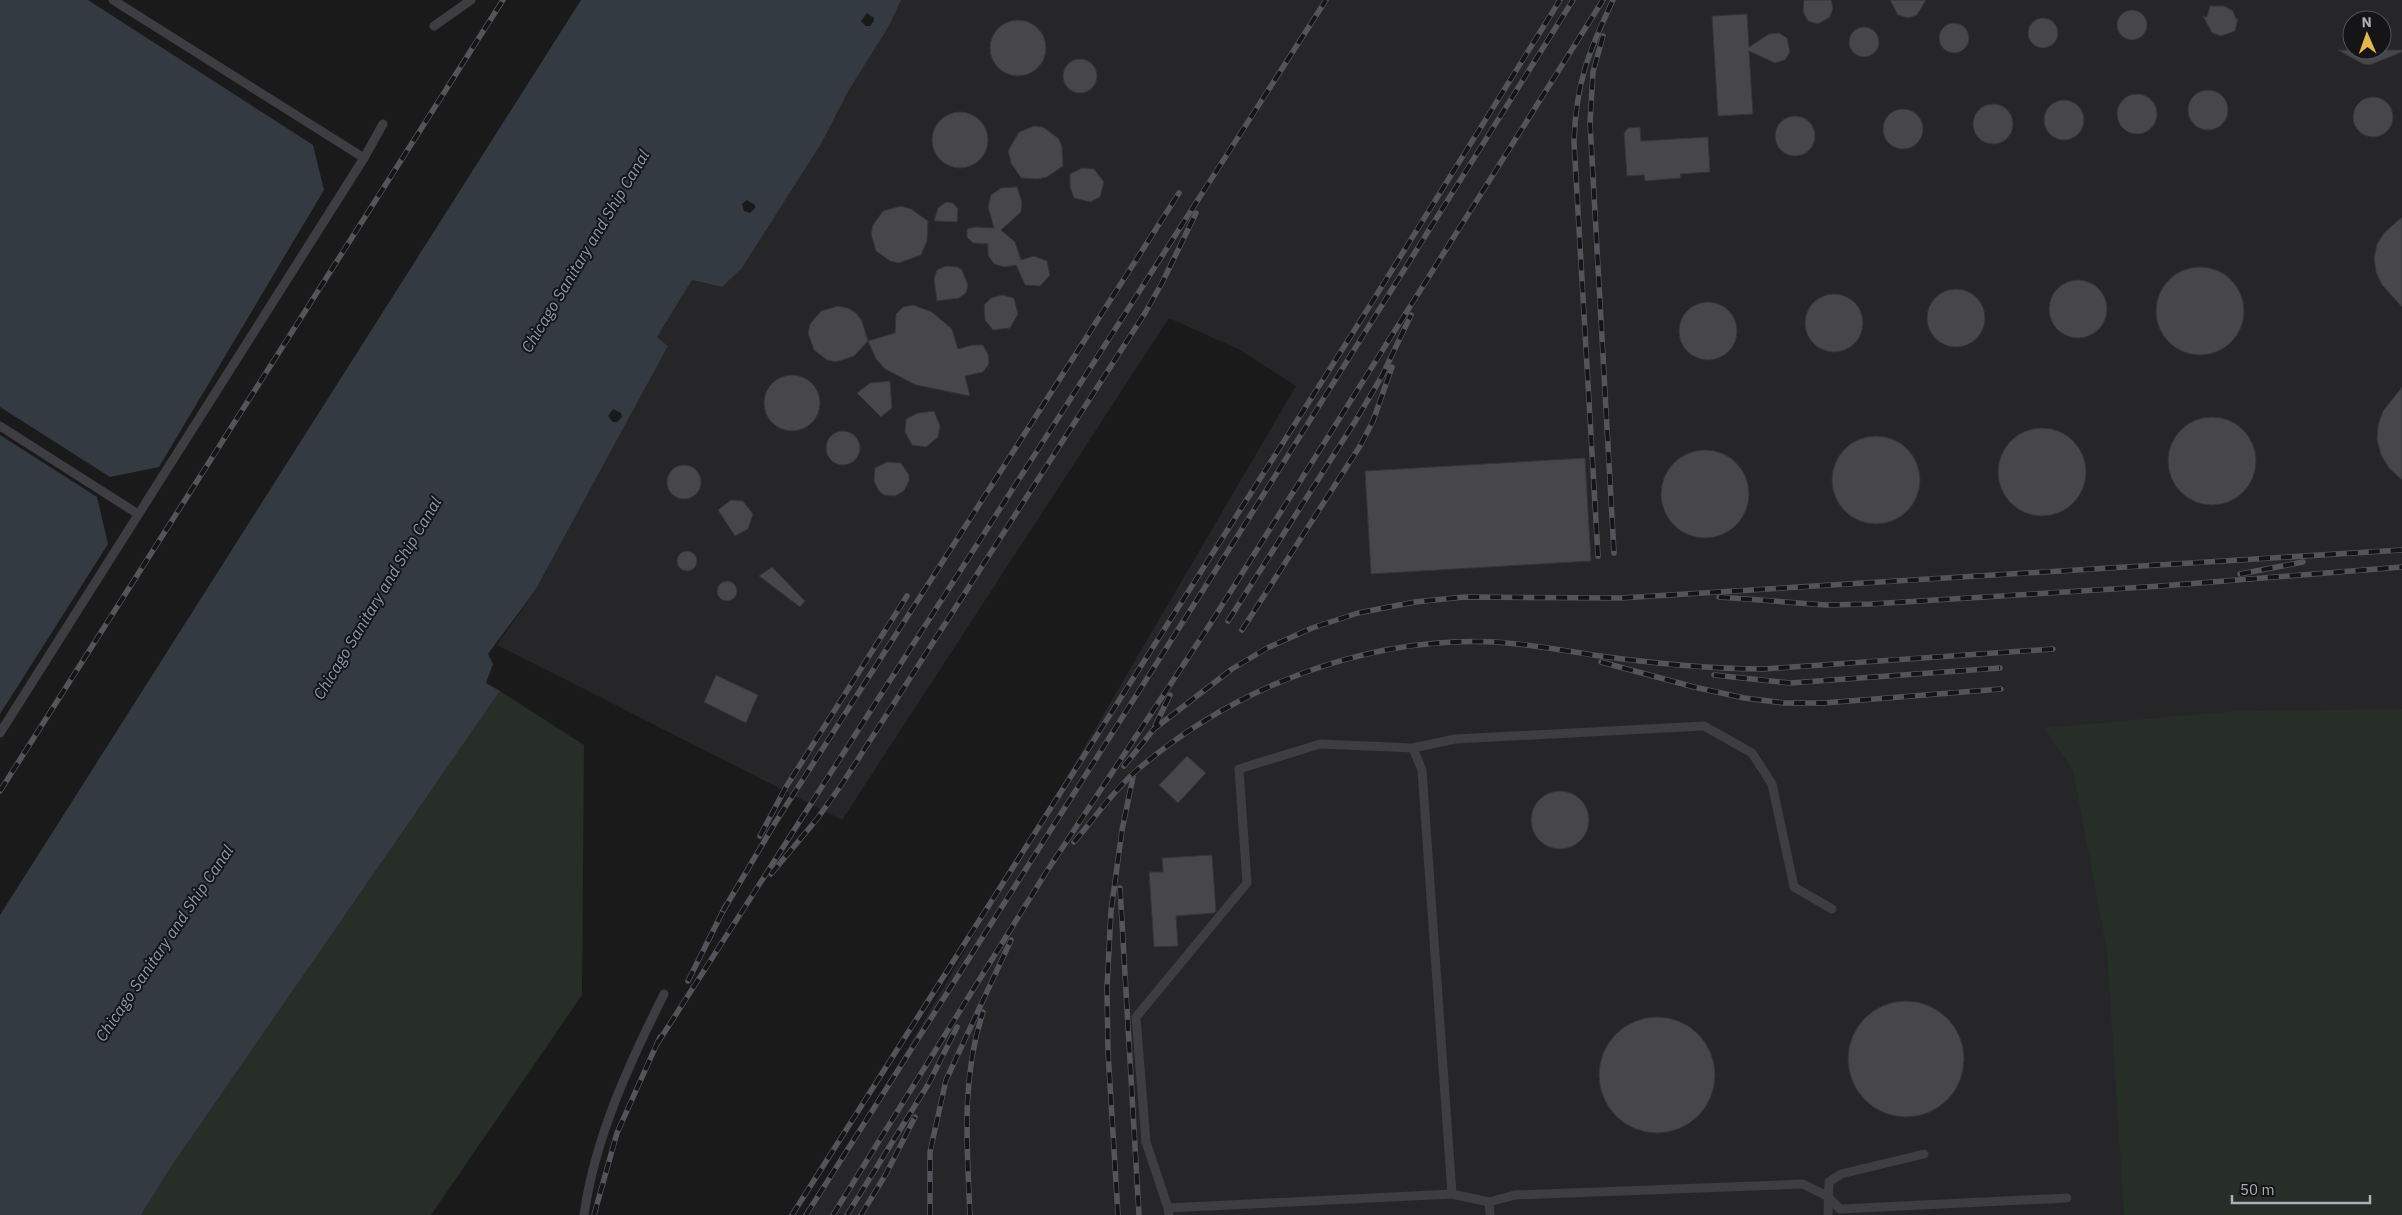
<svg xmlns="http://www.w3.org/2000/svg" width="2402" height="1215" viewBox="0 0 2402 1215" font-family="'IBM Plex Sans',sans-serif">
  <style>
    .built { fill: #262628; fill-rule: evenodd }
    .green { fill: #262e27 }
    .water { fill: #333a41; fill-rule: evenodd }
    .building { fill: #47474b; stroke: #343437 }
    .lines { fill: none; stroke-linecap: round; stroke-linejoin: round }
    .service { stroke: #3d3d42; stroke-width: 9 }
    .rail-casing { stroke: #54555b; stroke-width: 5.5 }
    .rail { stroke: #151517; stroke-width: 4; stroke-dasharray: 11; stroke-linecap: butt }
    .labels { text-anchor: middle; stroke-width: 4; stroke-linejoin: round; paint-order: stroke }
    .water-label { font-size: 16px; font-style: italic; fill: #889cb1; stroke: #151517 }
  </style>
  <rect width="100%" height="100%" fill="#1a1a1b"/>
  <path class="built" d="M901,0H2402V1215H810L1296,386L1240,350L1169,318L842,820L497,645L536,589L668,346L657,337L692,280L722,287L742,268L821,144L849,90L889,26ZM2352,20H2382V50H2352Z"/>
  <g class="green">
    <path d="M500,691L584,745L582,995L431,1215H141L173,1164Z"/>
    <path d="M2402,709V1215H2124L2107,951L2073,770L2044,728L2235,711Z"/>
  </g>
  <g class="water">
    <path d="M0,0H88L313,145L324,190L159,467L110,477L0,407Z"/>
    <path d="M581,0H901L889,26L849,90L821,144L742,268L722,287L692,280L657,337L668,346L536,589L488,654L493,664L486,683L500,691L173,1164L141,1215H0V915ZM867,13L874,18V21L870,26H866L861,21ZM747,200L755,205V208L750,213L744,211L742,204ZM613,409L621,413L622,417L617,422H613L608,416Z"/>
    <path d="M0,435L97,497L108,544L0,714Z"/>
  </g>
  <g class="building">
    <path d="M1804,0H1831L1833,8L1830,17L1818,24L1808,21L1803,12Z"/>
    <path d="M1890,0H1926L1917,15L1908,18L1898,15Z"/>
    <path d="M2210,6H2224L2233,11L2236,19H2238L2235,31L2221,36L2212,33L2203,16L2207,17Z"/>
    <circle cx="2132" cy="25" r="15"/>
    <path d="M1747,14L1749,47L1769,34L1779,33L1787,38L1790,52L1785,60L1775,63L1749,51L1753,114L1718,116L1712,16Z"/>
    <circle cx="2043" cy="33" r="15"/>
    <circle cx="1018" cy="48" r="28"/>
    <circle cx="1954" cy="38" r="15"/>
    <circle cx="1864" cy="42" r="15"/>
    <path d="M2338,50H2402V52L2370,65L2363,64Z"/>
    <circle cx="1080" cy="76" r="17"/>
    <circle cx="2208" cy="110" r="20"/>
    <circle cx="2137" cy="114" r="20"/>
    <circle cx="2373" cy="117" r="20"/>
    <circle cx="2064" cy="120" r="20"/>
    <circle cx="1993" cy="124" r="20"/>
    <circle cx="1903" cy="129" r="20"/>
    <circle cx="960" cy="140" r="28"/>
    <circle cx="1795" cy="136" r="20"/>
    <path d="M1034,126L1043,127L1058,138L1062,146L1063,166L1047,177L1038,179L1021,178L1011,163L1008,151L1019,132Z"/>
    <path d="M1640,127L1641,141L1708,137L1710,172L1680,174L1681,178L1645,181L1644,175L1627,176L1624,133L1628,128Z"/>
    <path d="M1082,168L1094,169L1104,182L1100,197L1090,202L1074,198L1070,187V174Z"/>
    <path d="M1017,187L1022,202L1021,212L1001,230L1015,242L1021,260L1034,256L1047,261L1050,275L1040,286L1025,285L1016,265L1004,267L994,264L988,255V244L973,243L967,237V229L975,227L994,228L988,207L991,195L1001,188Z"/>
    <path d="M946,202L953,203L958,209L957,222L934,221L938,208Z"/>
    <path d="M901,206L911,209L928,221L927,241L921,255L899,263L890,261L876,251L871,234L873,225L883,211Z"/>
    <path d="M2402,217V307L2382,285L2376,272L2374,258L2377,244L2384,233Z"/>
    <path d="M946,266L958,267L962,270L968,285L966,293L959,298L937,301L934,279L937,270Z"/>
    <circle cx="2200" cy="311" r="44"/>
    <circle cx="2078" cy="309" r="29"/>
    <circle cx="1956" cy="318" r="29"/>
    <circle cx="1834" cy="323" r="29"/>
    <path d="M1002,295L1014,298L1018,314L1010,328L993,330L985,320L984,305L991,298Z"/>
    <circle cx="1708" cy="331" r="29"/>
    <path d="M913,305L932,312L952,329L958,349L972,345H983L988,354L989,364L983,372L965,376L970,396L916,385L885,369L876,359L868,341L895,333L896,314L903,307Z"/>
    <path d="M838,306L848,308L856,313L862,321L868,341L854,356L836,362L827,360L814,350L808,333L810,324L821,311Z"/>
    <circle cx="792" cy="403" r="28"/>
    <path d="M890,381L892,408L881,417L857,393L870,383Z"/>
    <path d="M2402,387V480L2389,468L2381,455L2377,440L2378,425L2383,411Z"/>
    <path d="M934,411L940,426L938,437L926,447L912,445L905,432L906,419L918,413Z"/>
    <circle cx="2212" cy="461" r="44"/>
    <circle cx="2042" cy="472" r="44"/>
    <circle cx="843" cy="448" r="17"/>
    <circle cx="1876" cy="480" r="44"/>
    <circle cx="1705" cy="494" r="44"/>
    <path d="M1585,458L1591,561L1371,574L1365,471Z"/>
    <path d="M887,462L901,463L909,475V481L904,491L895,496L884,495L879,491L874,481L875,468Z"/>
    <circle cx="684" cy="482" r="17"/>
    <path d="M731,500L743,501L753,514L748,529L735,536L718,510Z"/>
    <circle cx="687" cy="561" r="10"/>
    <path d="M772,567L805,601L800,607L759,576Z"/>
    <circle cx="727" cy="591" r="10"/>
    <path d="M716,675L758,695L746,723L704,702Z"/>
    <path d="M1187,756L1206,773L1178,803L1159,785Z"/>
    <circle cx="1560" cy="820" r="29"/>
    <path d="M1212,855L1216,911L1214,913L1176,916L1178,946L1154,947L1149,872H1163L1162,858Z"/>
    <circle cx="1906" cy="1059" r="58"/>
    <circle cx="1657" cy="1075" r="58"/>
  </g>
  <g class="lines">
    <g class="service">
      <path d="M113,0L364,158"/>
      <path d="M434,26L471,0"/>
      <path d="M0,426L138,514"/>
      <path d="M0,733L364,158L383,124"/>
      <path d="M1413,748L1422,770L1452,1194"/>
      <path d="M1489,1202L1490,1215"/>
      <path d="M1168,1208L1452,1194L1489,1202L1515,1195L1803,1184L1827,1196L1840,1209L2067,1198"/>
      <path d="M584,1215C595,1137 629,1064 664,994"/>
      <path d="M1169,1215L1168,1208L1146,1142L1136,1017L1247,883L1239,769L1320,744L1413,748L1455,739L1704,726L1752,753L1772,784L1794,887L1832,909"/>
      <path d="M1828,1215L1829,1182L1841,1174L1924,1154"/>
    </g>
    <g class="rail-casing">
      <g id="rail">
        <path d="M1603,36L1593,72L1590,123L1614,553"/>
        <path d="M1598,556L1574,142C1576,83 1588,53 1613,0"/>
        <path d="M2240,574L2303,562"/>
        <path d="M1719,597L1826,605L1871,604L2161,586L2402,567"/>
        <path d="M1228,621L1356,420L1382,376L1411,315"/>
        <path d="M1242,630L1360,446L1373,421L1392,367"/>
        <path d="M1601,662L1694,687L1744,698L1785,703H1824L2001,689"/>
        <path d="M1714,675L1790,683L2000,668"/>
        <path d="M1155,726L1170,695"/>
        <path d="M1124,766L1154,729L1232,669L1267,648L1312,628L1358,613L1415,602L1464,597L1621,598L2402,550"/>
        <path d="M0,791L503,0"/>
        <path d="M760,836L786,787L907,596"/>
        <path d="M1074,842C1094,819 1113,791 1136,771C1233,687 1367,636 1495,642C1528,644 1561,650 1593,655C1650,663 1706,669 1763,669L2053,649"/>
        <path d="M771,874L817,819L842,784L1145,313L1162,283L1196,213"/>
        <path d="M1120,888L1139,1215"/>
        <path d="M723,911L775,823L1179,193"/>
        <path d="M688,981L726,905"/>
        <path d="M657,1044L1326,0"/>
        <path d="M594,1215L617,1133L660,1037"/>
        <path d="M792,1215L1359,323L1560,0"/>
        <path d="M806,1215L1240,532L1573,0"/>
        <path d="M833,1215L1045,874L1207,629L1603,0"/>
        <path d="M847,1215L929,1083L957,1027"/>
        <path d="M861,1215L886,1174L915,1117"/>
        <path d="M930,1215V1152L946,1080L1011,940"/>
        <path d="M970,1215C967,1147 961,1078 983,1012"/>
        <path d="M1118,1215L1108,1052L1107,988L1111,911L1122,830L1133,777"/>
      </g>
    </g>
    <use href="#rail" class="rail"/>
  </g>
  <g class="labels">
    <g class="water-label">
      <text transform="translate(585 251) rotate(-59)" y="6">Chicago Sanitary and Ship Canal</text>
      <text transform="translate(377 598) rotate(-59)" y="6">Chicago Sanitary and Ship Canal</text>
      <text transform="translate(164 943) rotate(-56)" y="6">Chicago Sanitary and Ship Canal</text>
    </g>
  </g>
  <g transform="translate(2367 35) rotate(358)"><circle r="24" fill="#151517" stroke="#525358"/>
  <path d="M0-4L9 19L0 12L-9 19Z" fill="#e2b74b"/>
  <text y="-8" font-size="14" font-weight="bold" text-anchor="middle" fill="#adb0ba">N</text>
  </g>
  <path d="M2232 1195v8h138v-8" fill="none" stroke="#adb0ba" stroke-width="2.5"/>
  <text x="2240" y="1195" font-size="15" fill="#adb0ba" stroke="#151517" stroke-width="4" paint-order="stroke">50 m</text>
</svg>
